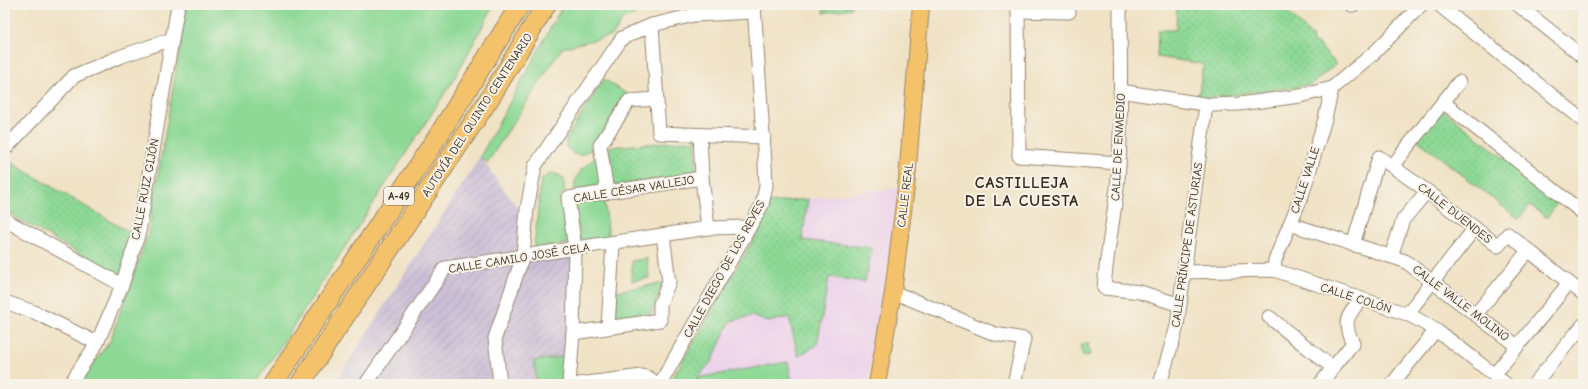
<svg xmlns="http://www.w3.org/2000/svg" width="1588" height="389" viewBox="0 0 1588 389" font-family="'Comic Neue',sans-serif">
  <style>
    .built { fill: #ecd1ea }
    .industrial { fill: url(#industrial-furrows) }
    .grass { fill: #8ed996; stroke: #64825a }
    .park { fill: url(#park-dots); stroke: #64825a }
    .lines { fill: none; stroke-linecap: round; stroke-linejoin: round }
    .minor-casing { stroke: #968672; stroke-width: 15 }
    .major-casing { stroke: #968672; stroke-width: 18 }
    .highway-casing { stroke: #968672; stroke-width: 21 }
    .minor { stroke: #fff; stroke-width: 13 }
    .major { stroke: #f4c26a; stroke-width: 16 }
    .highway { stroke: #f4c26a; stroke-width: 19 }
    .labels { text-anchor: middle; stroke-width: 4; stroke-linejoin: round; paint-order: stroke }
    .shield { fill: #f7f3e8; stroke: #73665b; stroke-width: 1 }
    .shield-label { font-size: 11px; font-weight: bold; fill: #3b2a1e }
    .street-label { font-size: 12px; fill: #3b2a1e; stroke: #f7f3e8 }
    .district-label { font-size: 16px; font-weight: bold; letter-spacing: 1px; fill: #3b2a1e; stroke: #f7f3e8 }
  </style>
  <defs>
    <pattern id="industrial-furrows" width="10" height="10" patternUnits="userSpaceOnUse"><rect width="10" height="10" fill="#cbbfd5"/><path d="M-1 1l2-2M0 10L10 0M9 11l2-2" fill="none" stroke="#afa4b6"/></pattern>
    <pattern id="park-dots" width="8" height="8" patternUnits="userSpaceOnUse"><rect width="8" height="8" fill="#8ed996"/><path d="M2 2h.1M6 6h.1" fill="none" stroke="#7bba81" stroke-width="1.8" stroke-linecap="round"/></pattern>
  </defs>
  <rect width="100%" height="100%" fill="#f7f3e8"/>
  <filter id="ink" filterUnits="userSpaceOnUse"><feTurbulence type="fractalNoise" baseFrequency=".025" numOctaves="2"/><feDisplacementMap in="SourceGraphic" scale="8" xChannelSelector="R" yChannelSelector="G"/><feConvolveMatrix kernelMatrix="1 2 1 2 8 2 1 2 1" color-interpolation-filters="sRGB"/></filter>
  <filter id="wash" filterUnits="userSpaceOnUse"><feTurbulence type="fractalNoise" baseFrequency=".012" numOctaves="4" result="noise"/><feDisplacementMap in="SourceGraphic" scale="16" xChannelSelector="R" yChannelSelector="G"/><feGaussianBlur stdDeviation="0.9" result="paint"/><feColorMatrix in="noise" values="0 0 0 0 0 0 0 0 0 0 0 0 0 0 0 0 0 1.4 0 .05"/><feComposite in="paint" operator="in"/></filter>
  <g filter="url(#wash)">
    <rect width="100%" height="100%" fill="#f0e2c5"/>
    <path class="built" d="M898,188L891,244L867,384H669L760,228L756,225L769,203Z"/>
    <path class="industrial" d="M480,157L525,218L523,258L575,249L570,384H334Z"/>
    <g class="grass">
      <path d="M187,5H494L454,79L256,384H79L110,341L148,234Z"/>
      <path d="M563,5H634L635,15L623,19L613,35L562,48L487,163L480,157Z"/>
      <path d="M604,79L627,94L591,149L582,155L573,154L566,147V139Z"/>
      <path d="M597,157L602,186L574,190C575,174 583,166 597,157Z"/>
      <path d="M552,173L559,175L564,179V193L561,195L568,244L534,248L541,179Z"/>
      <path d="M604,198L609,239L581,243L574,203Z"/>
      <path d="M567,356L566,380L537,384L534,361Z"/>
      <path d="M788,362L792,384H698L697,378Z"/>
    </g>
    <g class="park">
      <path d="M823,5H851L852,8L824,13Z"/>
      <path d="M1177,5H1281L1312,36L1313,43L1318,44L1336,64L1311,85L1198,99L1203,64L1157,57L1158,30H1176Z"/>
      <path d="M1439,107L1558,201L1547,218L1530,205L1519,219L1415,138Z"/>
      <path d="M696,140V174L612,186L609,147Z"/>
      <path d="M5,159L134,235L121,278L5,211Z"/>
      <path d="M808,199L802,240L872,248L865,282L829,277L817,345L798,356L789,317L768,322L752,316L730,321L712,361L697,378L698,384H669L760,228L756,225L769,203Z"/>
      <path d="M647,258L649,278L632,281V261Z"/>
      <path d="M663,283L651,314L615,320L616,291Z"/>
      <path d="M1088,343L1090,355L1083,356L1081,345Z"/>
    </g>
  </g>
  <g filter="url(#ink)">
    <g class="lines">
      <g class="minor-casing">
        <g id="minor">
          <path d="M1018,5L1019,156L1119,163"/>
          <path d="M1120,5C1120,58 1122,111 1119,164C1117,205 1107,246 1104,288L1140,292L1180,305"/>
          <path d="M1351,5H1353"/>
          <path d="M1439,5L1583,120"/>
          <path d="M1518,5L1583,57"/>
          <path d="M1018,11L1069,12"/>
          <path d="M652,25L659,133L764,137"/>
          <path d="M1120,91L1210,105L1239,104L1300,96L1332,88L1374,53L1421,5"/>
          <path d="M1443,102L1583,213"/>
          <path d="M700,135L702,178L708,228"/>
          <path d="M5,149L74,76L119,57L172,39"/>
          <path d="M1393,165L1459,82"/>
          <path d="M607,192L600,145L629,101L656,99"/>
          <path d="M5,220L122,285"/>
          <path d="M1290,224L1405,261L1517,346"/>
          <path d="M1353,245L1379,157L1427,191L1498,246L1508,234L1583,294"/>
          <path d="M1391,256L1403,220L1427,191"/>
          <path d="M1274,270L1275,260L1302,195L1325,119L1332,88"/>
          <path d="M1185,272L1274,270L1407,314C1443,331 1474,360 1506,384"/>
          <path d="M893,292L995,334L1024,339L1014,384"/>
          <path d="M5,302L34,312L97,343"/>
          <path d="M1407,314L1475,228"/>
          <path d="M1476,314L1528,251"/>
          <path d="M1269,317L1333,368"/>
          <path d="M608,327L613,244"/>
          <path d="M573,333L660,320V304L669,282L663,235"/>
          <path d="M1494,375L1569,283"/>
          <path d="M70,384L97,343L122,285L139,232L178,5"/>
          <path d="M366,384L445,268L708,228L749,227"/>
          <path d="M500,384L495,338L523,256L527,209L535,166L622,38L652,25L694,15L754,12"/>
          <path d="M569,384L573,333L575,249L568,198L702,178"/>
          <path d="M579,384L642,376L649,378L656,384"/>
          <path d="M660,384L762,205L766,186L765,164L754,5"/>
          <path d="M1160,384L1177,326L1206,105"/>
          <path d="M1320,384L1353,343C1342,322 1347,317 1360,300"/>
          <path d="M1392,384L1436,330"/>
          <path d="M1534,384L1583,325"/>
        </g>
      </g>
      <g class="major-casing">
        <path id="major" d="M877,384L893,292L907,179L921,5"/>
      </g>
      <g class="highway-casing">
        <g id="highway">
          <path d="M273,384L440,133L520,5"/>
          <path d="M300,384L491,96L546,5"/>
        </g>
      </g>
      <use href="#minor" class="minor"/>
      <use href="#major" class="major"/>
      <use href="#highway" class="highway"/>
    </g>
  </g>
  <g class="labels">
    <rect class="shield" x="384" y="187" width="30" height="18" rx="3"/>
    <g class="shield-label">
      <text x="399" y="200">A-49</text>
    </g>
    <g class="street-label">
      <text transform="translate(477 115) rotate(-57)" y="4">AUTOVÍA DEL QUINTO CENTENARIO</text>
      <text transform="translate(1118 147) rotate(-87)" y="4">CALLE DE ENMEDIO</text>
      <text transform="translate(1305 180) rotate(-72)" y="4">CALLE VALLE</text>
      <text transform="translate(145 189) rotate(-79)" y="4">CALLE RUIZ GIJÓN</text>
      <text transform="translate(634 189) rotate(-9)" y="4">CALLE CÉSAR VALLEJO</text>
      <text transform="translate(905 195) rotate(-83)" y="4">CALLE REAL</text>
      <text transform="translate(1455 213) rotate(38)" y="4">CALLE DUENDES</text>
      <text transform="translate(1187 245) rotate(-82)" y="4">CALLE PRÍNCIPE DE ASTURIAS</text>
      <text transform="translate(519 258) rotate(-9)" y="4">CALLE CAMILO JOSÉ CELA</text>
      <text transform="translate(724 269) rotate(-61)" y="4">CALLE DIEGO DE LOS REYES</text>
      <text transform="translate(1356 298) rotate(18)" y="4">CALLE COLÓN</text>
      <text transform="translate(1461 303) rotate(37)" y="4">CALLE VALLE MOLINO</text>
    </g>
    <g class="district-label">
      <text x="1022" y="188">CASTILLEJA<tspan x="1022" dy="18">DE LA CUESTA</tspan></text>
    </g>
  </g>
  <rect width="1588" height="389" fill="none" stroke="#f7f3e8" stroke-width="20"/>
</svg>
